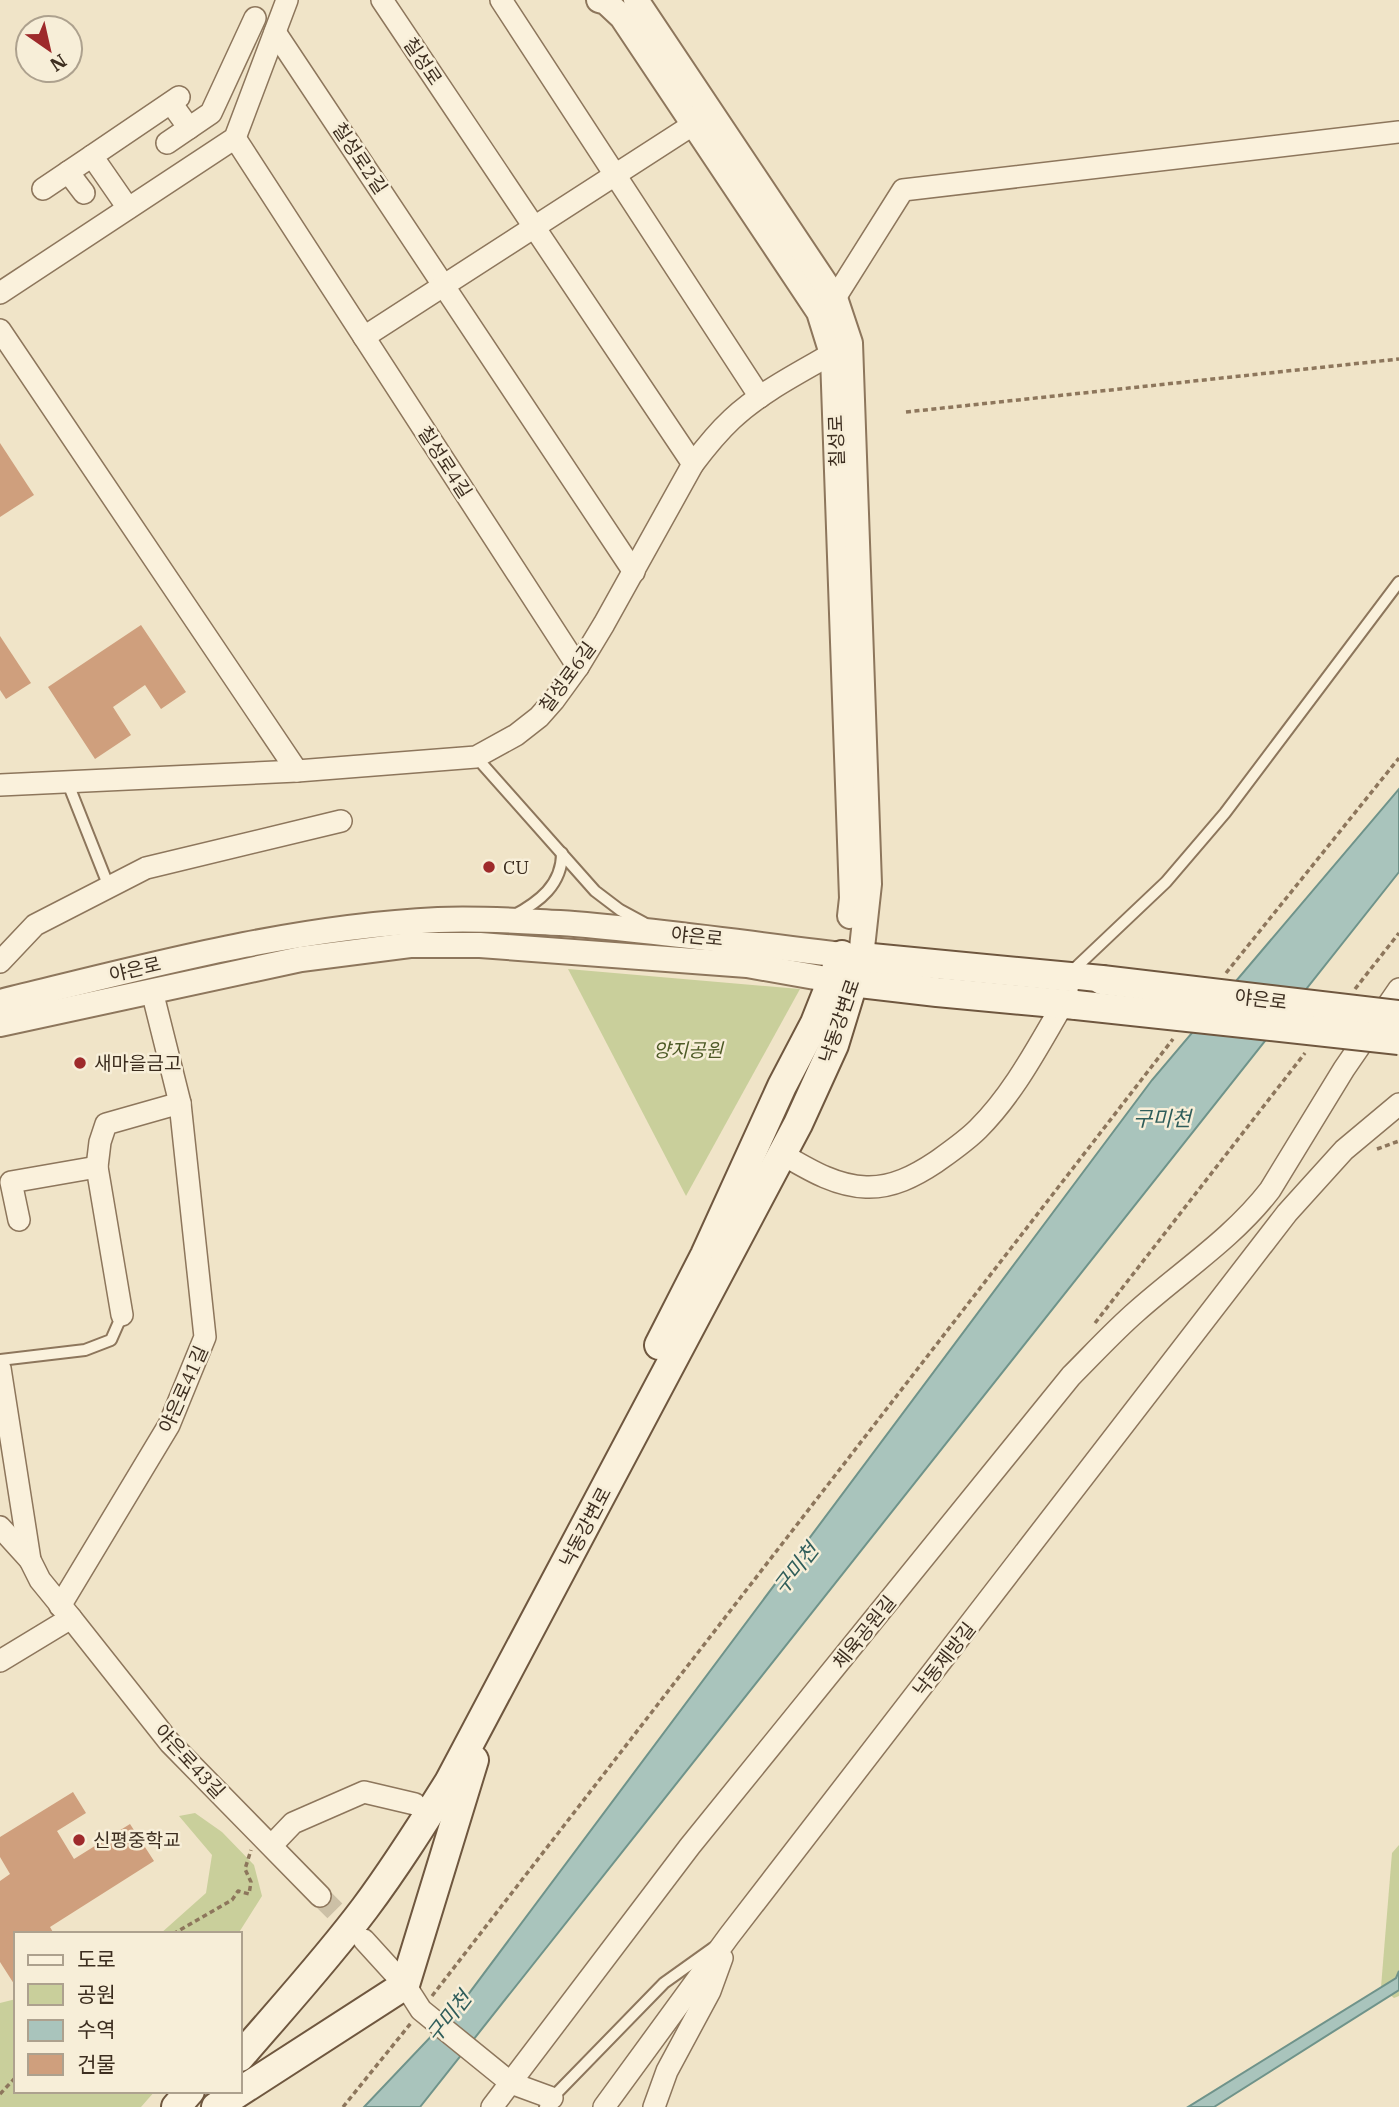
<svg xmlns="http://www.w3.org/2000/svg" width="1399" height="2107" viewBox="0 0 1399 2107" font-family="'IBM Plex Serif','Noto Sans KR',serif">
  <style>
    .green { fill: #c9cf9b }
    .water { fill: #a9c4bc; stroke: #6f938a; stroke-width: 2 }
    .building { fill: #cf9f7d }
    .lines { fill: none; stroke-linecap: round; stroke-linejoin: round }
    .minor-tunnel { stroke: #ccc0a6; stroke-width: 21; stroke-dasharray: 21 10; stroke-linecap: butt }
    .service-casing { stroke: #8d765c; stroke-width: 14 }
    .minor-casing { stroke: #8d765c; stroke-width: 24 }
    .tertiary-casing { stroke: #8d765c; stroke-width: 28 }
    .secondary-casing { stroke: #6f573f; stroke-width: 32 }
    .path { stroke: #8d765c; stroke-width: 3.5; stroke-dasharray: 5 3.5; stroke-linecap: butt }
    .service { stroke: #faf1dc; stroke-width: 10 }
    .minor { stroke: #faf1dc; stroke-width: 21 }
    .tertiary { stroke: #faf1dc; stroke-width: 24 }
    .secondary { stroke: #faf1dc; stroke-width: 28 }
    .secondary-bridge-casing { stroke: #6f573f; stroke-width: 32; stroke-linecap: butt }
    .secondary-bridge { stroke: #faf1dc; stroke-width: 28 }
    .poi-dot { fill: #9e2a2b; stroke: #f7eed8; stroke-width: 2.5 }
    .labels { text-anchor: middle; stroke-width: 5; stroke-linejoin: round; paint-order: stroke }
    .street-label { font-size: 19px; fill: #3d2e20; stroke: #f7eed8 }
    .poi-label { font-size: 19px; fill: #3d2e20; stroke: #f7eed8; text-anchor: start }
    .park-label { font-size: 19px; font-style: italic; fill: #4d5a26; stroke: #f7eed8 }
    .water-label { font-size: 21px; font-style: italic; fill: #2f5d5a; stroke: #f7eed8 }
  </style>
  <rect width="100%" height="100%" fill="#f0e4c8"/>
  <g class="green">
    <path d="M568,969L800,989L686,1196Z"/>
    <path d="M195,1813L222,1832L254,1865L262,1896L238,1934H160L206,1893L212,1855L179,1816Z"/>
    <path d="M1399,1845V1996L1394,1998L1381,1987L1392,1853Z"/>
    <path d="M16,1999V2091H155L141,2107H0V2003Z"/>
  </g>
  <g class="water">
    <path d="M1399,789V872L420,2107H364L458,2008L1152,1080Z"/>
    <path d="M1399,1971V1990L1214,2107H1188L1396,1978Z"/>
  </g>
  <g class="building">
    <path d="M0,443L34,495L0,517Z"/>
    <path d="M141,625L186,692L161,709L145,685L113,707L131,735L95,759L48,687Z"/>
    <path d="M0,636L31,683L6,699L0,690Z"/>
    <path d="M73,1792L86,1813L57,1831L74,1859L130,1824L154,1861L50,1927L54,1934H16V1987L0,1962V1881L10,1874L0,1857V1837Z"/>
  </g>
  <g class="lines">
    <path class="minor-tunnel" d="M320,1896L361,1937"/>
    <g class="service-casing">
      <g id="service">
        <path d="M476,757L595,891L620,910L644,923"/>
        <path d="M67,781L109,887"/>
        <path d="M513,916C539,902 562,885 562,853"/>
        <path d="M1071,972L1166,882L1225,813L1399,582"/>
        <path d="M0,1360L85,1350L111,1340L122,1315"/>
        <path d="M545,2107L552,2098L664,1983L713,1948"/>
      </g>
    </g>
    <g class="minor-casing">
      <g id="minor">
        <path d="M382,0L693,464"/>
        <path d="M501,0L760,397"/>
        <path d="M275,32L634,572"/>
        <path d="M171,103L189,128L211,113L255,18"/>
        <path d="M235,138L578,667"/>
        <path d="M167,143L189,128"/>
        <path d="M68,172L84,193"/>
        <path d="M43,189L92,156"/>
        <path d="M128,208L92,156L179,97"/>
        <path d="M0,293L235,138L287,0"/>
        <path d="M824,308L835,298L903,190L1399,132"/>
        <path d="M0,330L297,771"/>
        <path d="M364,337L694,124"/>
        <path d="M0,785L297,771L476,757L516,735L539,717L554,700L578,667L604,624L693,464C705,448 717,433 732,419C764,389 807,369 845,346"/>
        <path d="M0,962L35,925L146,868L341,821"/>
        <path d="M782,1154C808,1169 835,1186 866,1187C892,1188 915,1176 936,1162C950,1152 966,1141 978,1129C1014,1093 1037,1048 1063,1004"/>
        <path d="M19,1220L11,1182L97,1167"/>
        <path d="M122,1315L97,1167L100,1142L106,1124L180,1103"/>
        <path d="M0,1368L30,1560L40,1580L71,1618L0,1661"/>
        <path d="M0,1527L30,1560"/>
        <path d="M60,1606L169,1425L205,1337L180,1103L152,991"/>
        <path d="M71,1618L170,1743L320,1896"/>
        <path d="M272,1845L293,1823L364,1792L415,1804"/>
        <path d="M364,1940L405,1985L421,2010L511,2083L552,2098"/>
        <path d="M492,2107L690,1846L1071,1376C1093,1354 1114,1331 1137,1311C1182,1271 1233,1238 1270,1190L1344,1069L1399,989"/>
        <path d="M604,2107L729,1936L1287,1213L1344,1150L1399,1104"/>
        <path d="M654,2107L667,2071L710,1991L722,1958"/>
      </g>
    </g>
    <g class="tertiary-casing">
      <g id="tertiary">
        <path d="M599,0L606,2L622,17L819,312L833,357L852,898L850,916"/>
        <path d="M0,1002C144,967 289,927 438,920C478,918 519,921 560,923C661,930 760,946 861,957L869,884L850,343L835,298L636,0"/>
        <path d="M0,1024L301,959L410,945H480L747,965L832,980"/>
      </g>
    </g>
    <g class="secondary-casing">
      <g id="secondary">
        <path d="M834,980L937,992L1076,1005"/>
        <path d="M659,1345L705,1255L782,1086L815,1023L842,955"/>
        <path d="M240,2057C282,2008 326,1960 365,1908C395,1868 422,1825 449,1782L798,1124L834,1045L861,957L1102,980"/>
        <path d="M176,2107L190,2091"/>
        <path d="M216,2107L405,1985L474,1760"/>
      </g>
    </g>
    <g class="path">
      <path d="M906,412L1399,359"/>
      <path d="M1226,973L1399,758"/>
      <path d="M1355,989L1399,933"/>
      <path d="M1377,1149L1399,1141"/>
      <path d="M1095,1323L1305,1053"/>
      <path d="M173,1934L232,1900L238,1891L249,1894L251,1882L245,1869L251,1850"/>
      <path d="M432,1996L1173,1039"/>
      <path d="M0,2094L16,2077"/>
      <path d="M343,2107L411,2023"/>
    </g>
    <use href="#service" class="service"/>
    <use href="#minor" class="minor"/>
    <use href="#tertiary" class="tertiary"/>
    <use href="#secondary" class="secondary"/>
    <g class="secondary-bridge-casing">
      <g id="secondary-bridge">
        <path d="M1102,980L1399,1015"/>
        <path d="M1076,1005L1399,1040"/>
      </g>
    </g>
    <use href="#secondary-bridge" class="secondary-bridge"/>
  </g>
  <g class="poi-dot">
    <circle cx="489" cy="867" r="7"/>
    <circle cx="80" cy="1063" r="7"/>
    <circle cx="79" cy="1840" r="7"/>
  </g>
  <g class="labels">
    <g class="street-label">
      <text transform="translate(423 61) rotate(56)" y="7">칠성로</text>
      <text transform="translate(360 158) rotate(56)" y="7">칠성로2길</text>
      <text transform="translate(836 441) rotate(-92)" y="7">칠성로</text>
      <text transform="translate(445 462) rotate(57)" y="7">칠성로4길</text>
      <text transform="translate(567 677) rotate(-54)" y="7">칠성로6길</text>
      <text transform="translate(697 936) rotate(6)" y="7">야은로</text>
      <text transform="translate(135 969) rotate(-13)" y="7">야은로</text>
      <text transform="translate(1261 999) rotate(7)" y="7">야은로</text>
      <text transform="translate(839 1021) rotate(-71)" y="7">낙동강변로</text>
      <text transform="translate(183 1389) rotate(-66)" y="7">야은로41길</text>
      <text transform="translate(585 1527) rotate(-62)" y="7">낙동강변로</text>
      <text transform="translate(864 1632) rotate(-51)" y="7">체육공원길</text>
      <text transform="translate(944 1659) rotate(-52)" y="7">낙동제방길</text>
      <text transform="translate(190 1761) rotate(47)" y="7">야은로43길</text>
    </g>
    <g class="poi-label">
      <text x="503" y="874">CU</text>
      <text x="94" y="1070">새마을금고</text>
      <text x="93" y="1847">신평중학교</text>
    </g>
    <g class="park-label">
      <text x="688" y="1057">양지공원</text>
    </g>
    <g class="water-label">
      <text x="1162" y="1126">구미천</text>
      <text transform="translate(796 1569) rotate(-52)" y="7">구미천</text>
      <text transform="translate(449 2017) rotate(-52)" y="7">구미천</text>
    </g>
  </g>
  <rect x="14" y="1932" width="228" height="161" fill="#f7eed8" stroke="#ada18e" stroke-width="2"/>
  <rect x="28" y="1955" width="35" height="10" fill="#faf1dc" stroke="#ada18e" stroke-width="2"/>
  <text x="77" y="1967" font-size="21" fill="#3d2e20">도로</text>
  <rect x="28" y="1984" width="35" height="21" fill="#c9cf9b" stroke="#ada18e" stroke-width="2"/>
  <text x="77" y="2002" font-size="21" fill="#3d2e20">공원</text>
  <rect x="28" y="2020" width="35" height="21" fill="#a9c4bc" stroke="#ada18e" stroke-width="2"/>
  <text x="77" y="2037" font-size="21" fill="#3d2e20">수역</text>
  <rect x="28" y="2054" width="35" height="21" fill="#cf9f7d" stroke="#ada18e" stroke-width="2"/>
  <text x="77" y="2072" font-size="21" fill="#3d2e20">건물</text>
  <g transform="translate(49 49) rotate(146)"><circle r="33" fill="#f7eed8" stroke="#ada18e" stroke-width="2"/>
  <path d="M0-5L12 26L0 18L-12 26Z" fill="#9e2a2b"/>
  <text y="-10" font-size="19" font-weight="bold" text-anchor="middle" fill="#3d2e20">N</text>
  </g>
</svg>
